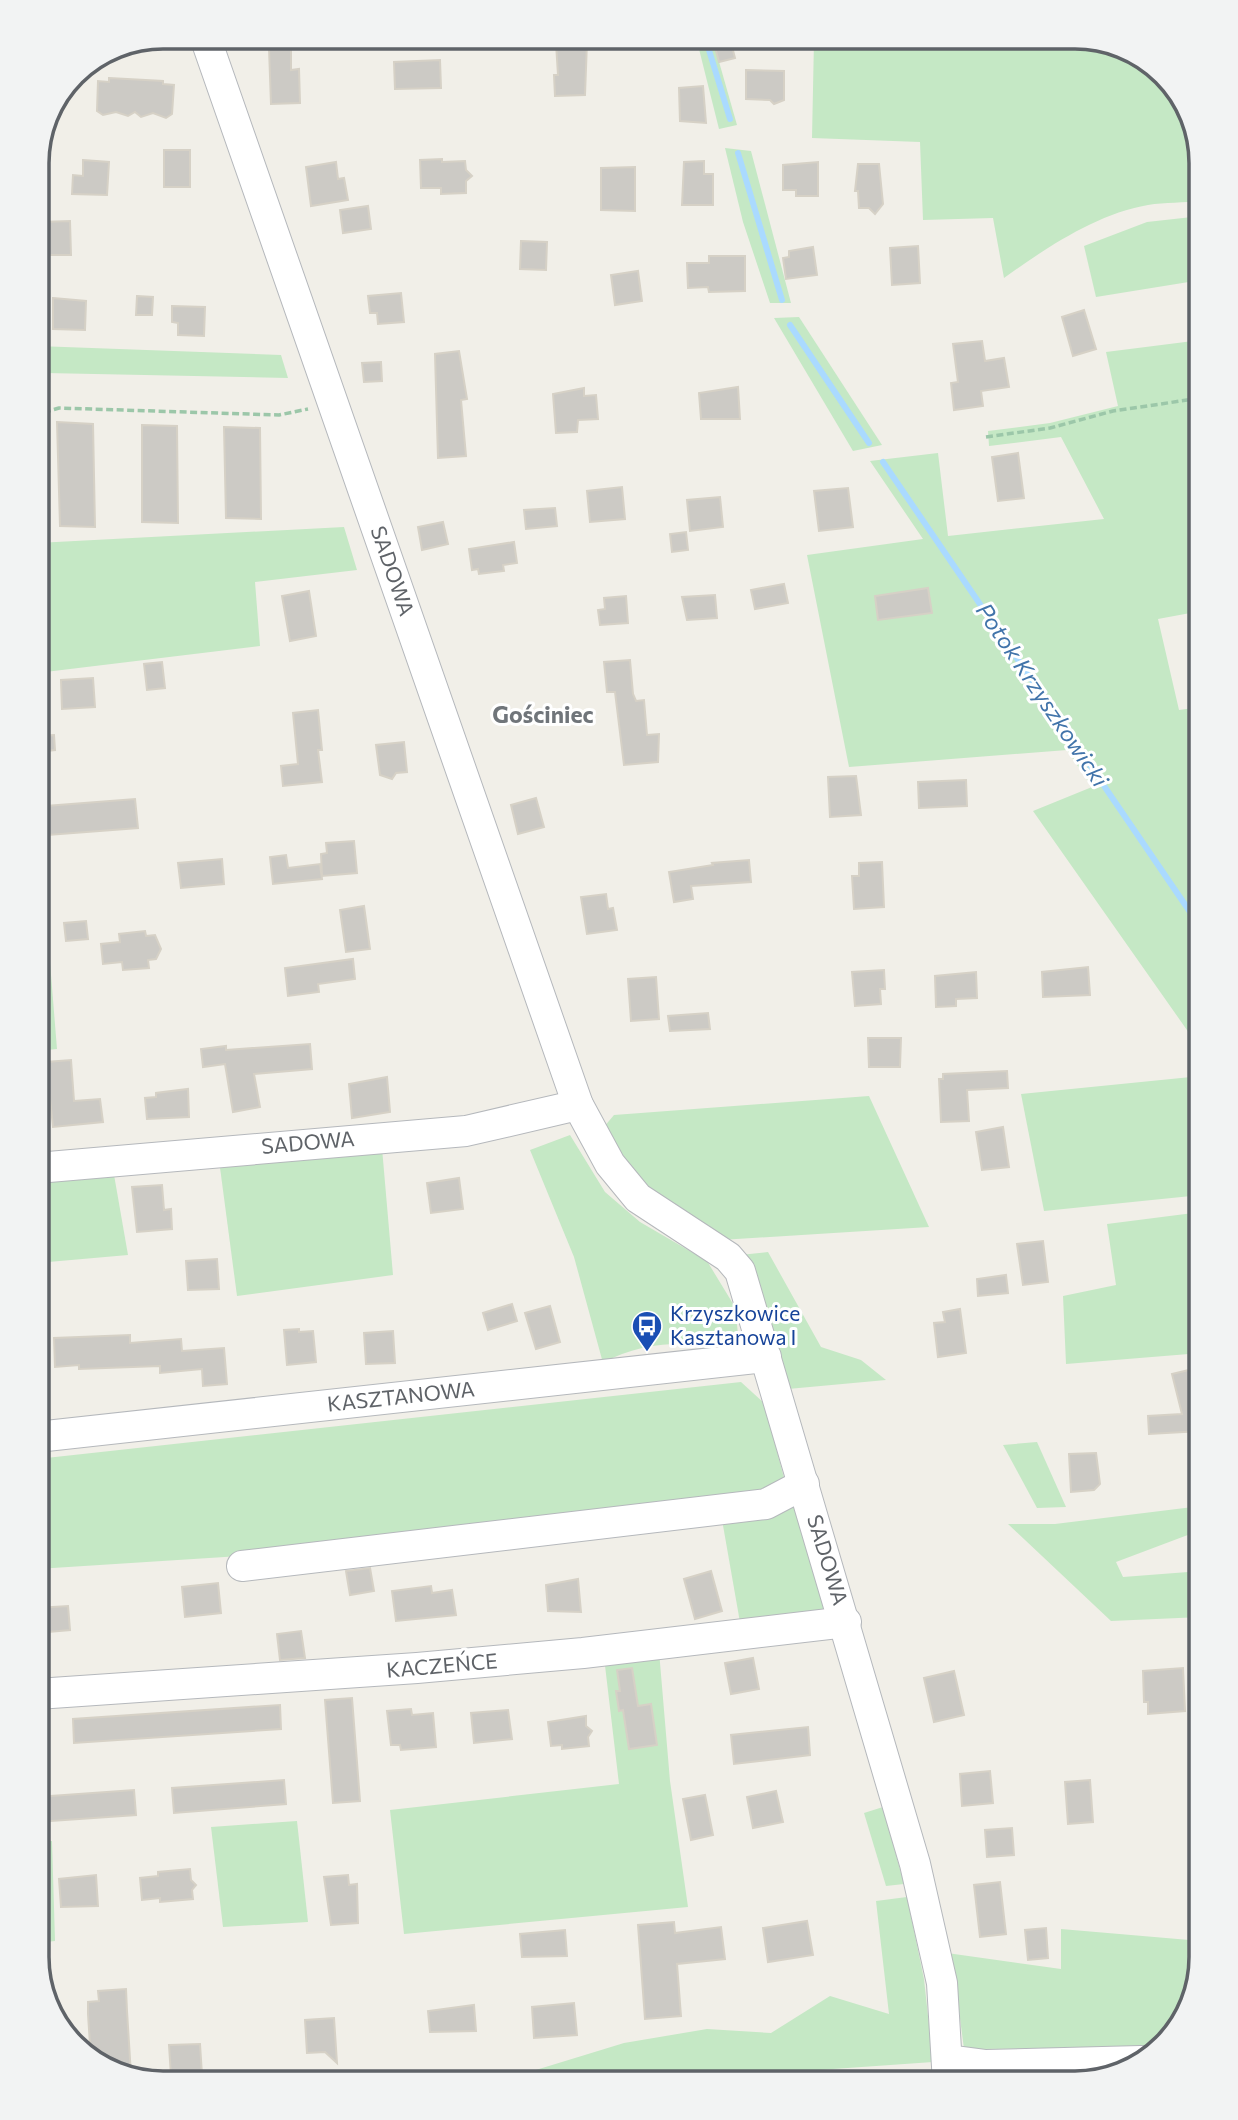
<svg xmlns="http://www.w3.org/2000/svg" width="1238" height="2120" viewBox="0 0 1238 2120" font-family="Commissioner,sans-serif">
  <style>
    .green { fill: #c5e8c5 }
    .lines { fill: none; stroke-linecap: round; stroke-linejoin: round }
    .stream { stroke: #aadaff; stroke-width: 6 }
    .building { fill: #cccac5; stroke: #d6d1c6; stroke-width: 2 }
    .minor-casing { stroke: #b5b8bc; stroke-width: 32 }
    .path { stroke: #9cc7a9; stroke-width: 3.5; stroke-dasharray: 7 3.5; stroke-linecap: butt }
    .minor { stroke: #fff; stroke-width: 30 }
    .labels { text-anchor: middle; stroke-width: 6; stroke-linejoin: round; paint-order: stroke }
    .street-label { font-size: 21px; fill: #5f6368; stroke: #fff }
    .transit-label { font-size: 21px; fill: #164399; stroke: #fff; text-anchor: start }
    .water-label { font-size: 23px; font-style: italic; fill: #4174aa; stroke: #fff }
    .neighbourhood-label { font-size: 23px; font-weight: bold; fill: #70757a; stroke: #fff }
    .rim { fill: none; stroke: #5f6368; stroke-width: 3.5 }
  </style>
  <rect width="100%" height="100%" fill="#f1efe8"/>
  <g class="green">
    <path d="M696,37H712L737,125L719,129Z"/>
    <path d="M751,37H1084L1145,58L1188,108L1201,163V201C1184,203 1165,202 1148,205C1096,214 1046,248 1004,278L993,218L923,220L920,142L812,138L814,40Z"/>
    <path d="M725,148L751,151L791,303H770L743,222Z"/>
    <path d="M1201,216V280L1096,297L1084,246L1147,222Z"/>
    <path d="M799,317L882,445L853,451L774,318Z"/>
    <path d="M1201,340V611L1158,619L1179,710L1201,707V1050L1033,811L1092,787L1067,750L849,767L807,555L923,539L870,461L938,453L948,536L1104,519L1061,437L989,446L988,431L1050,423L1118,406L1106,352Z"/>
    <path d="M37,346L281,355L288,378L45,373L37,366Z"/>
    <path d="M344,527L357,570L255,582L260,646L37,673V543Z"/>
    <path d="M41,851L57,1049L37,1051V852Z"/>
    <path d="M1201,1076V1195L1044,1211L1021,1094Z"/>
    <path d="M869,1096L929,1227L721,1240L652,1195L603,1128L614,1115Z"/>
    <path d="M570,1135L605,1192L640,1222L707,1261L735,1307L738,1334L725,1347C683,1341 640,1342 603,1363L574,1257L530,1150Z"/>
    <path d="M382,1148L393,1275L237,1296L219,1160Z"/>
    <path d="M113,1169L128,1255L37,1263V1177Z"/>
    <path d="M1201,1212V1353L1066,1364L1063,1296L1116,1285L1107,1224Z"/>
    <path d="M768,1252L821,1347L861,1360L886,1380L788,1389L740,1255Z"/>
    <path d="M741,1382L764,1403L786,1485L763,1497L273,1554L37,1569V1459Z"/>
    <path d="M1037,1442L1066,1507L1037,1508L1003,1445Z"/>
    <path d="M793,1503L827,1618L741,1628L721,1514Z"/>
    <path d="M1201,1506V1530L1116,1562L1123,1577L1201,1571V1617L1111,1621L1008,1524H1055Z"/>
    <path d="M659,1651L670,1781L688,1907L404,1934L390,1810L619,1784L604,1657Z"/>
    <path d="M883,1807L904,1884L886,1886L864,1813Z"/>
    <path d="M297,1821L308,1922L223,1927L211,1827Z"/>
    <path d="M52,1841L55,1941L37,1943V1842Z"/>
    <path d="M907,1897L924,1979L933,2062L634,2083H507L506,2079L624,2043L707,2029L771,2033L830,1996L889,2014L876,1901Z"/>
    <path d="M1061,1929L1201,1941V1957L1180,2027L1156,2048L964,2049L956,1988L947,1953L1061,1969Z"/>
  </g>
  <g class="lines">
    <g class="stream">
      <path d="M705,37L730,119"/>
      <path d="M738,153L782,300"/>
      <path d="M790,325L869,443"/>
      <path d="M883,462L1201,928"/>
    </g>
  </g>
  <g class="building">
    <path d="M730,39L735,58L719,62L714,44Z"/>
    <path d="M587,42L585,95L555,96L554,75H558L556,43Z"/>
    <path d="M269,48H291V70L299,69L300,103L271,104Z"/>
    <path d="M440,60L441,88L395,89L394,62Z"/>
    <path d="M746,70L784,71V100L774,104L770,100L746,99Z"/>
    <path d="M109,78L163,81V84L174,85L172,114L166,118L153,113L141,117L135,112L128,116L116,112L103,115L97,111L98,81L109,82Z"/>
    <path d="M703,86L706,123L680,121L679,88Z"/>
    <rect x="164" y="150" width="26" height="37"/>
    <path d="M442,159V162L465,161L466,170L472,176L466,181V193L441,194V188H421L420,160Z"/>
    <path d="M83,160L109,162L107,195L72,194L73,175L83,176Z"/>
    <path d="M704,161V174H713V205H682L684,162Z"/>
    <path d="M336,162L338,179L344,178L348,200L311,206L306,167Z"/>
    <path d="M818,162V196H796V190H783V165Z"/>
    <path d="M858,164H879L883,204L875,214L869,208H859L858,191H855Z"/>
    <path d="M635,167V211L601,210V168Z"/>
    <path d="M368,206L371,229L343,233L340,210Z"/>
    <path d="M70,221L71,255H42L41,222Z"/>
    <path d="M521,241L547,242L546,270L520,269Z"/>
    <path d="M918,246L920,283L892,285L890,248Z"/>
    <path d="M813,247L817,275L786,279L783,258L789,257V251Z"/>
    <path d="M709,256H745V291L709,292L708,287L688,288L687,263H709Z"/>
    <path d="M638,271L642,301L615,305L611,275Z"/>
    <path d="M401,293L404,322L378,324L377,313H370L368,296Z"/>
    <path d="M137,296L153,297L152,315H136Z"/>
    <path d="M53,298L86,301L85,330L53,329Z"/>
    <path d="M172,306L205,307L204,336L178,335V323L172,322Z"/>
    <path d="M1084,310L1096,349L1073,356L1062,317Z"/>
    <path d="M982,341L985,361L1004,358L1009,387L981,391L983,406L954,410L951,383L958,382L953,344Z"/>
    <path d="M459,351L467,399L461,400L466,456L438,458L435,354Z"/>
    <path d="M381,362L382,381L364,382L362,363Z"/>
    <path d="M738,387L740,419H701L699,393Z"/>
    <path d="M584,388V396L596,395L598,419L578,420L577,432L556,433L553,394Z"/>
    <path d="M57,422L93,424L95,527L60,526Z"/>
    <path d="M142,425L177,426L178,523L142,522Z"/>
    <path d="M224,427L260,428L261,519L226,518Z"/>
    <path d="M1018,453L1024,498L998,501L992,457Z"/>
    <path d="M622,487L625,519L590,522L587,491Z"/>
    <path d="M848,488L853,527L819,531L814,491Z"/>
    <path d="M720,497L723,527L690,531L687,500Z"/>
    <path d="M555,508L557,526L526,529L524,510Z"/>
    <path d="M443,522L448,544L422,550L418,527Z"/>
    <path d="M686,532L688,550L672,552L670,534Z"/>
    <path d="M514,542L517,563L503,565L504,571L479,574L478,569L472,570L469,549Z"/>
    <path d="M784,584L788,603L755,609L751,590Z"/>
    <path d="M928,588L932,613L878,620L875,596Z"/>
    <path d="M309,591L316,636L290,641L282,596Z"/>
    <path d="M715,595L717,618L687,620L682,597Z"/>
    <path d="M626,596L628,623L600,625L598,610L605,609L604,598Z"/>
    <path d="M630,660L633,694L636,701L644,700L647,735L659,734L658,762L624,765L615,692H607L604,662Z"/>
    <path d="M162,662L165,688L147,690L144,664Z"/>
    <path d="M93,678L95,707L62,709L61,680Z"/>
    <path d="M318,710L322,750H318L322,782L283,786L281,766L298,764L293,713Z"/>
    <path d="M54,735L55,750L37,752V736Z"/>
    <path d="M404,742L407,772L396,773L392,779L380,775L376,745Z"/>
    <path d="M856,776L861,815L830,817L828,777Z"/>
    <path d="M966,780L967,806L919,808L918,782Z"/>
    <path d="M536,798L544,827L518,834L511,805Z"/>
    <path d="M135,799L138,828L48,835L46,806Z"/>
    <path d="M354,841L357,873L322,876L321,854L327,853L326,843Z"/>
    <path d="M286,855L288,868L320,864L322,879L273,884L270,857Z"/>
    <path d="M222,859L224,884L181,888L178,863Z"/>
    <path d="M749,860L751,882L691,886L693,899L674,902L669,872L713,865L712,863Z"/>
    <path d="M882,862L884,907L854,909L852,876H859V863Z"/>
    <path d="M606,894L608,909L613,908L617,930L587,934L581,897Z"/>
    <path d="M364,906L370,949L346,952L340,910Z"/>
    <path d="M86,921L88,939L66,941L64,923Z"/>
    <path d="M145,931L146,936L155,935L161,949L156,959L148,960L149,968L123,970L122,962L103,964L101,944L120,942L119,934Z"/>
    <path d="M353,959L355,979L318,984L319,992L288,996L285,968Z"/>
    <path d="M1088,967L1090,995L1043,997L1042,972Z"/>
    <path d="M884,970L885,989H880L881,1004L855,1006L852,972Z"/>
    <path d="M976,972L977,998L956,999V1006L936,1007L935,976Z"/>
    <path d="M656,977L659,1019L631,1021L628,979Z"/>
    <path d="M708,1013L710,1029L670,1031L668,1016Z"/>
    <path d="M868,1038H901L900,1067H869Z"/>
    <path d="M310,1044L312,1069L254,1074L260,1107L233,1112L225,1064L203,1067L201,1049L226,1046V1050Z"/>
    <path d="M71,1060L74,1101L100,1099L103,1122L53,1127L46,1062Z"/>
    <path d="M1007,1071L1008,1088L967,1090L969,1121L941,1122L939,1079H943V1074Z"/>
    <path d="M387,1077L390,1112L352,1118L349,1084Z"/>
    <path d="M188,1089L189,1117L147,1119L145,1098L156,1097V1093Z"/>
    <path d="M1003,1127L1009,1167L982,1170L976,1132Z"/>
    <path d="M459,1178L463,1209L431,1213L427,1183Z"/>
    <path d="M162,1185L164,1210L171,1209L172,1229L137,1232L132,1187Z"/>
    <path d="M1043,1241L1048,1282L1023,1285L1017,1244Z"/>
    <path d="M217,1259L219,1289L188,1290L186,1261Z"/>
    <path d="M1006,1275L1008,1293L978,1296L977,1279Z"/>
    <path d="M512,1304L517,1321L488,1330L483,1313Z"/>
    <path d="M550,1306L560,1342L536,1349L525,1313Z"/>
    <path d="M960,1309L966,1353L938,1357L934,1323L945,1322L943,1312Z"/>
    <path d="M299,1329V1332L313,1331L316,1362L287,1365L284,1330Z"/>
    <path d="M393,1331L395,1363L366,1364L364,1333Z"/>
    <path d="M130,1335V1343L181,1339L182,1351L224,1348L227,1384L203,1386L202,1369L160,1373V1366L79,1369V1365L55,1367L54,1338Z"/>
    <path d="M1201,1367V1431L1149,1434L1148,1416L1182,1414L1172,1374Z"/>
    <path d="M1096,1453L1100,1484L1094,1490L1071,1492L1069,1454Z"/>
    <path d="M370,1568L374,1591L350,1595L346,1571Z"/>
    <path d="M711,1571L722,1611L695,1619L684,1579Z"/>
    <path d="M578,1579L581,1612L548,1611L546,1585Z"/>
    <path d="M218,1583L221,1613L185,1617L182,1587Z"/>
    <path d="M431,1586L432,1593L452,1590L456,1615L396,1621L392,1591Z"/>
    <path d="M68,1606L70,1630L37,1633V1608Z"/>
    <path d="M301,1631L305,1658L280,1660L277,1634Z"/>
    <path d="M753,1658L759,1689L731,1694L725,1663Z"/>
    <path d="M632,1668L638,1706L651,1704L657,1745L629,1749L623,1710L619,1711L616,1691H620L617,1670Z"/>
    <path d="M1183,1668L1185,1711L1148,1714V1702H1144L1143,1671Z"/>
    <path d="M954,1671L964,1715L934,1722L924,1678Z"/>
    <path d="M352,1698L360,1801L333,1803L325,1700Z"/>
    <path d="M280,1705L281,1729L74,1743L73,1719Z"/>
    <path d="M411,1709L412,1715L433,1713L436,1747L401,1750L400,1745H391L387,1711Z"/>
    <path d="M508,1710L512,1739L474,1743L471,1713Z"/>
    <path d="M586,1716V1726L592,1731L588,1737L589,1746L562,1749V1745L551,1746L548,1722Z"/>
    <path d="M808,1727L810,1755L734,1764L731,1735Z"/>
    <path d="M990,1771L993,1803L962,1806L960,1774Z"/>
    <path d="M284,1780L286,1804L174,1813L172,1788Z"/>
    <path d="M1090,1780L1093,1822L1068,1824L1065,1782Z"/>
    <path d="M134,1790L136,1815L37,1822V1797Z"/>
    <path d="M776,1791L783,1822L753,1828L747,1797Z"/>
    <path d="M705,1795L713,1835L691,1840L683,1799Z"/>
    <path d="M1012,1828L1014,1855L987,1857L985,1830Z"/>
    <path d="M190,1869L191,1880L196,1885L192,1890L193,1899L160,1902V1898L142,1900L140,1878L158,1876V1872Z"/>
    <path d="M96,1875L98,1906L61,1907L59,1879Z"/>
    <path d="M348,1875L349,1885L357,1884L358,1923L331,1925L324,1877Z"/>
    <path d="M1000,1882L1006,1934L980,1937L974,1885Z"/>
    <path d="M807,1921L813,1955L768,1962L763,1928Z"/>
    <path d="M674,1922L675,1933L721,1927L725,1959L677,1964L681,2016L645,2019L638,1925Z"/>
    <path d="M1046,1928L1048,1958L1028,1960L1025,1930Z"/>
    <path d="M565,1930L567,1956L522,1957L520,1934Z"/>
    <path d="M126,1989L127,2011L131,2075L91,2060L88,2014V2002L99,2001L98,1991Z"/>
    <path d="M574,2003L577,2035L534,2038L532,2007Z"/>
    <path d="M474,2005L476,2031L430,2032L428,2011Z"/>
    <path d="M334,2018L337,2063L325,2052L307,2053L305,2020Z"/>
    <path d="M200,2044L202,2075L171,2076L169,2045Z"/>
  </g>
  <g class="lines">
    <g class="minor-casing">
      <g id="minor">
        <path d="M205,37L578,1105L610,1164L638,1198L728,1257L740,1271L915,1864L942,1983L948,2083"/>
        <path d="M37,1168L466,1131L578,1105"/>
        <path d="M37,1437L766,1357"/>
        <path d="M242,1566L766,1504L804,1484"/>
        <path d="M37,1694L417,1668L583,1653L846,1622"/>
        <path d="M948,2060L986,2065L1141,2061"/>
      </g>
    </g>
    <g class="path">
      <path d="M37,420L42,413L59,408L279,415L308,409"/>
      <path d="M986,437L1050,428L1113,411L1201,398"/>
    </g>
    <use href="#minor" class="minor"/>
  </g>
  <defs>
    <g id="bus-pin" transform="scale(1.575)"><path d="M0 17L-7.5 6A9.5 9.5 0 1 1 7.5 6Z" fill="#1a4fb4" stroke="#fff"/><path d="M-5-6H5V4H4V6H2V4H-2V6H-4V4H-5ZM-3.5-4V0h7V-4ZM-3.5 1.2v1.5H-2V1.2ZM2 1.2v1.5H3.5V1.2Z" fill="#fff"/></g>
  </defs>
  <g fill-rule="evenodd">
    <use href="#bus-pin" x="647" y="1326"/>
  </g>
  <g class="labels">
    <g class="street-label">
      <text transform="translate(392 571) rotate(71)" y="7">SADOWA</text>
      <text transform="translate(308 1143) rotate(-5)" y="7">SADOWA</text>
      <text transform="translate(401 1397) rotate(-6)" y="7">KASZTANOWA</text>
      <text transform="translate(827 1560) rotate(73)" y="7">SADOWA</text>
      <text transform="translate(442 1666) rotate(-5)" y="7">KACZEŃCE</text>
    </g>
    <g class="transit-label">
      <text x="670" y="1321">Krzyszkowice<tspan x="670" dy="24">Kasztanowa I</tspan></text>
    </g>
    <g class="water-label">
      <text transform="translate(1042 695) rotate(56)" y="8">Potok Krzyszkowicki</text>
    </g>
    <g class="neighbourhood-label">
      <text x="543" y="723">Gościniec</text>
    </g>
  </g>
  <path d="M0 0H1238V2120H0ZM163 49H1075A114 114 0 0 1 1189 163V1957A114 114 0 0 1 1075 2071H163A114 114 0 0 1 49 1957V163A114 114 0 0 1 163 49Z" fill="#f2f3f3" fill-rule="evenodd"/>
  <path class="rim" d="M163 49H1075A114 114 0 0 1 1189 163V1957A114 114 0 0 1 1075 2071H163A114 114 0 0 1 49 1957V163A114 114 0 0 1 163 49Z"/>
</svg>
